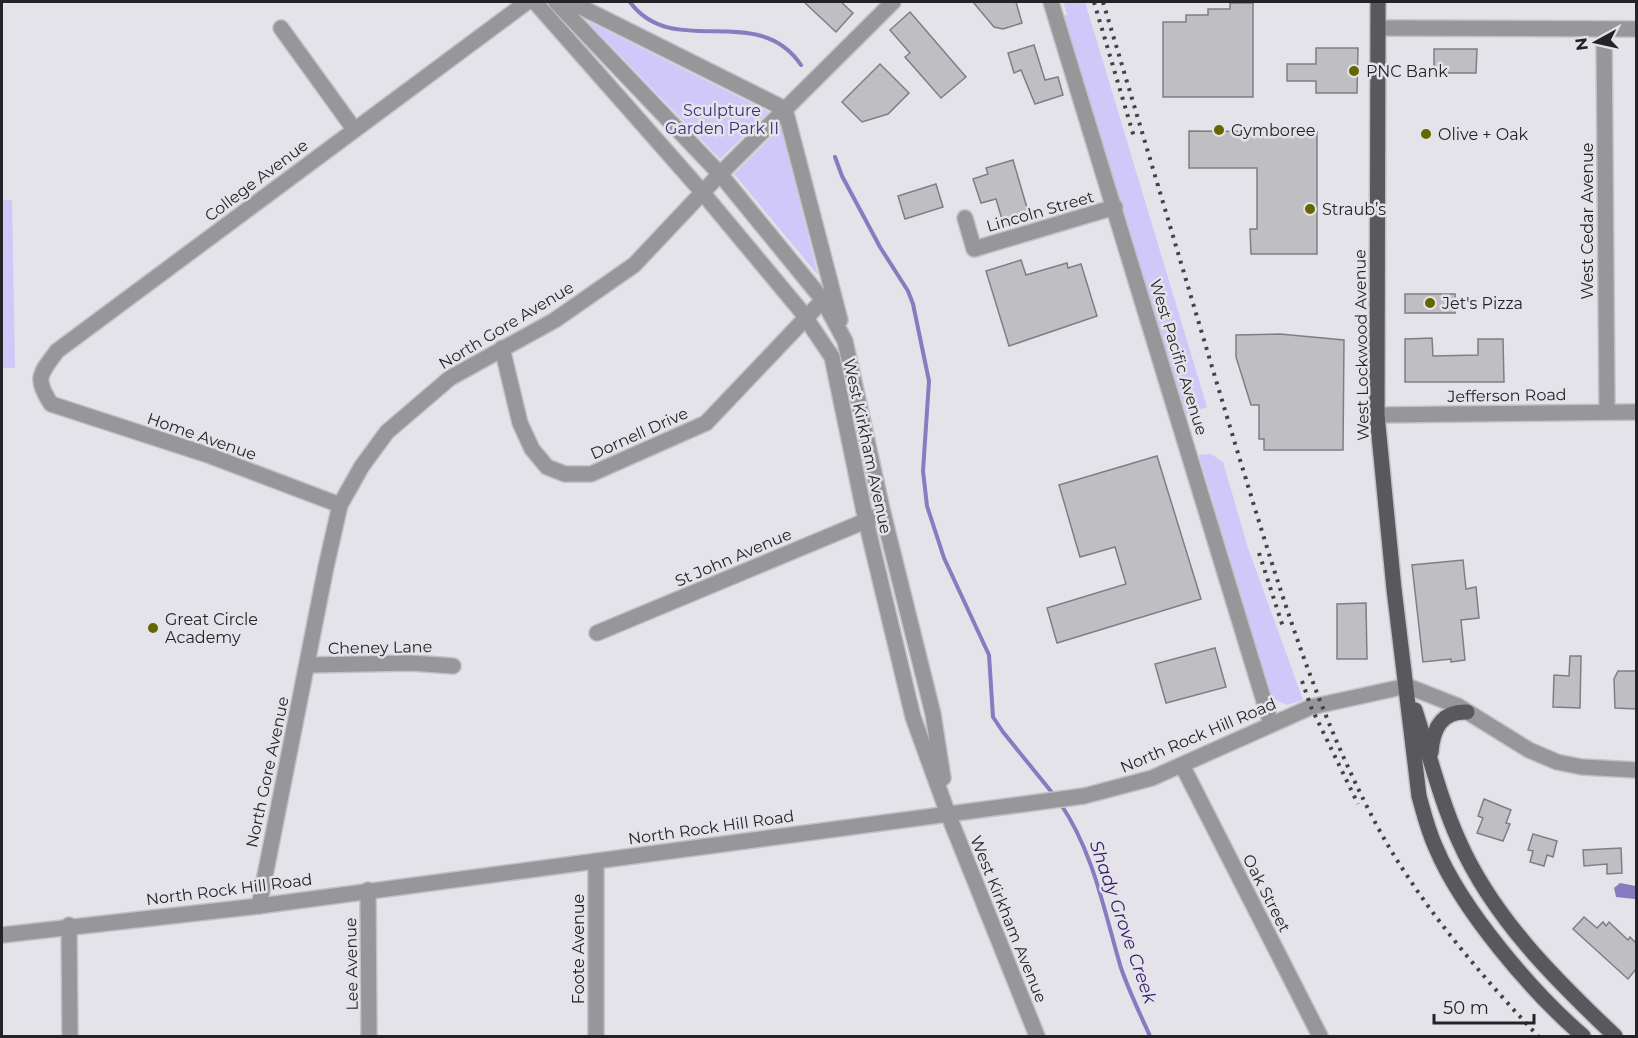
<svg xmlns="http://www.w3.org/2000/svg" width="1638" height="1038" viewBox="0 0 1638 1038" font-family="Montserrat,sans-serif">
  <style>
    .green { fill: #cfc8f9 }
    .water { fill: #887bbf }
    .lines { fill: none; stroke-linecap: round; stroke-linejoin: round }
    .stream { stroke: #887bbf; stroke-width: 4 }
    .building { fill: #bebec3; stroke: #7f7f83; stroke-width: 1.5 }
    .minor-casing { stroke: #c1c1c6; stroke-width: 18 }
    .major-casing { stroke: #c1c1c6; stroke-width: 18 }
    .minor { stroke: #979799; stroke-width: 15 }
    .major { stroke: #59585c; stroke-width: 15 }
    .rail { stroke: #434346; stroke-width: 4; stroke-dasharray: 3 6; stroke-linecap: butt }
    .poi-dot { fill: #636601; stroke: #e4e3e9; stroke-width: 2 }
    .labels { text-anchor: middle; stroke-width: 5; stroke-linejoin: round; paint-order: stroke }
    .poi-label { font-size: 16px; fill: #242426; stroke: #e4e3e9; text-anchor: start }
    .park-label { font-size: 16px; fill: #442d80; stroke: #e4e3e9 }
    .street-label { font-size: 16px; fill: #242426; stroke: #e4e3e9 }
    .water-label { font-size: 18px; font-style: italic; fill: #34196b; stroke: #e4e3e9 }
  </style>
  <rect width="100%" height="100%" fill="#e4e3e9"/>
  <g class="green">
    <path d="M1063,2H1085L1207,407L1186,414L1063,17L1067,14Z"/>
    <path d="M586,20L769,112L720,159Z"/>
    <path d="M781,127L818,275L734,174Z"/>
    <path d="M2,200H12L15,368H2Z"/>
    <path d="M1211,454L1223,462L1248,548L1303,700L1287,705L1271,698L1199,455Z"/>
  </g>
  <path class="water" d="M1620,883L1636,886L1635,899L1616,897L1614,888Z"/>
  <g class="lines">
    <g class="stream">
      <path d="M630,2C673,61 757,0 801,65"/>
      <path d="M835,157L842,176L880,247L908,291L913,304L929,381L923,471L927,506L944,558L989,655L993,717L1003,732L1054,795"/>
      <path d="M1060,803C1094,853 1104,911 1121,968C1129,991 1140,1014 1150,1036"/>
    </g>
  </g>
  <g class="building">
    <path d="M804,2H841L853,13L836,32Z"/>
    <path d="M973,2H1016L1022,23L1003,29L994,27Z"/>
    <path d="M1230,3H1253V97H1163V22H1186V15H1208V9H1230Z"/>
    <path d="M910,12L966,77L941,98L905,57L910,53L890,30Z"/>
    <path d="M1034,45L1045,80L1058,77L1063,95L1035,104L1021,70L1014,73L1008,53Z"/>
    <path d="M1316,48H1358L1357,93H1316V81H1287V64H1316Z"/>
    <path d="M1434,49H1477L1476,73H1434Z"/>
    <path d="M880,64L909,93L888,114L862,122L842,102Z"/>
    <path d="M1189,131L1317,132V254H1251L1250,229H1257V168H1189Z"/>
    <path d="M1013,160L1030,218L1004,226L996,199L981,203L973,179L988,174L986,168Z"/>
    <path d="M936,184L943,207L905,219L898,196Z"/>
    <path d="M1021,260L1026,275L1067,263L1068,268L1081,264L1097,316L1009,346L986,271Z"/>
    <rect x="1405" y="294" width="50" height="19"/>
    <path d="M1280,334L1344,340L1343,450H1264V439H1259V405H1251L1236,357V335Z"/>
    <path d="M1432,338L1433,356L1478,355V339H1503L1504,382H1405V339Z"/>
    <path d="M1157,456L1201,599L1057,643L1047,608L1126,584L1115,547L1080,557L1059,485Z"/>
    <path d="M1463,560L1466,589L1476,587L1479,618L1461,620L1465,660L1451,662V659L1423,662L1412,565Z"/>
    <path d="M1366,603L1367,659H1337V604Z"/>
    <path d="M1215,648L1226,687L1166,703L1155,664Z"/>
    <path d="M1570,656H1581L1580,708L1553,707L1554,675L1569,676Z"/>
    <path d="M1618,671H1636V709L1615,708L1614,679Z"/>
    <path d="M1484,799L1511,810L1506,823L1510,824L1503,841L1477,833L1483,818L1478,816Z"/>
    <path d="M1533,834L1557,841L1553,857L1547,855L1544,866L1530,862L1533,851L1528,850Z"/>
    <path d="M1621,848L1622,873L1607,874V864L1584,866L1583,850Z"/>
    <path d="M1584,917L1597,928L1603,922L1606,926L1609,922L1628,940L1630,937L1636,943V969L1628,979L1573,929Z"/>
  </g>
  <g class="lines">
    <g class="minor-casing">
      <g id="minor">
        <path d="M535,2L697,186L801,311L832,357L866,521L913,717L948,814L1037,1036"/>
        <path d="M556,2L720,174L823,300L845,341L883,513L933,714L943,778"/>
        <path d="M571,2L785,109L840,320"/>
        <path d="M1051,2L1271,724"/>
        <path d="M281,28L354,129"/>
        <path d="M1378,28L1636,29"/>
        <path d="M1604,29L1607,412"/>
        <path d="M965,218L974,249L1115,207"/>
        <path d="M502,348L520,423L532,449L547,467L565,474H591L706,423L823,300"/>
        <path d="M1377,415L1636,412"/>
        <path d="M340,505L208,455L51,404C34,378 40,374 57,351L527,2"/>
        <path d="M597,633L875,517"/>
        <path d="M308,665L411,663L453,666"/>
        <path d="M1182,765L1320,1036"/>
        <path d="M368,890L369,1036"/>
        <path d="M259,906L326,567L340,505L362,466L387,432L450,378L555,320L634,265L720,174L893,2"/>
        <path d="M69,925L70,1036"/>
        <path d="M2,935L259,906L1084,796L1152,778L1311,707L1407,686L1458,706L1529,750L1557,762L1582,767L1636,770"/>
        <path d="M596,1036V861"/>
      </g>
    </g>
    <g class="major-casing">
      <g id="major">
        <path d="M1378,2L1377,415L1394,589L1419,796C1424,814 1428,831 1436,848C1462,910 1532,992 1583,1036"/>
        <path d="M1415,710C1429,753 1440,799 1459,841C1493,918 1555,979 1615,1036"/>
        <path d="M1431,752C1433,729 1441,711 1467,712"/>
      </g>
    </g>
    <use href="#minor" class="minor"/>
    <use href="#major" class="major"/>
    <g class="rail">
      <path d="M1094,2L1134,137"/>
      <path d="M1103,2C1148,151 1192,301 1237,450C1276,577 1313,705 1376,824C1418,902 1478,972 1538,1036"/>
      <path d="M1259,553L1283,627"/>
      <path d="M1302,681L1311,707L1358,804"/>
    </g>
  </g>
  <g class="poi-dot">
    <circle cx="1354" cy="71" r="6"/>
    <circle cx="1219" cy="130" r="6"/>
    <circle cx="1426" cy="134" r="6"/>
    <circle cx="1310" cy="209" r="6"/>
    <circle cx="1430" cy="303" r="6"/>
    <circle cx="153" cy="628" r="6"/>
  </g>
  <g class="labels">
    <g class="poi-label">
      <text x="1366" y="77">PNC Bank</text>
      <text x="1231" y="136">Gymboree</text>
      <text x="1438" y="140">Olive + Oak</text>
      <text x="1322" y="215">Straub’s</text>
      <text x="1442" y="309">Jet's Pizza</text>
      <text x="165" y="625">Great Circle<tspan x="165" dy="18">Academy</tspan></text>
    </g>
    <g class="park-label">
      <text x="722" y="116">Sculpture<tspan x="722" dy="18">Garden Park II</tspan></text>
    </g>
    <g class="street-label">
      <text transform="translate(256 180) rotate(-37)" y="6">College Avenue</text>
      <text transform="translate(1040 211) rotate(-16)" y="6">Lincoln Street</text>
      <text transform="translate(1587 221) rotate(-90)" y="6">West Cedar Avenue</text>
      <text transform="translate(506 325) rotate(-31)" y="6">North Gore Avenue</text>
      <text transform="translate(1361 345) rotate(-91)" y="6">West Lockwood Avenue</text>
      <text transform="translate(1179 357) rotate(73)" y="6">West Pacific Avenue</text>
      <text transform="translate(1507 395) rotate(-1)" y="6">Jefferson Road</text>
      <text transform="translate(639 433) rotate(-24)" y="6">Dornell Drive</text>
      <text transform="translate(202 436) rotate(19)" y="6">Home Avenue</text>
      <text transform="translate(868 446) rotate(78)" y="6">West Kirkham Avenue</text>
      <text transform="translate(733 557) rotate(-23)" y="6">St John Avenue</text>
      <text transform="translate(380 647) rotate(-1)" y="6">Cheney Lane</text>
      <text transform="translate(1198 735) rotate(-23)" y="6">North Rock Hill Road</text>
      <text transform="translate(267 772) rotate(-78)" y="6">North Gore Avenue</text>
      <text transform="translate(711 827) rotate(-8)" y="6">North Rock Hill Road</text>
      <text transform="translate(229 889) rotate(-7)" y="6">North Rock Hill Road</text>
      <text transform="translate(1267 893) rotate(63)" y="6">Oak Street</text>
      <text transform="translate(1009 919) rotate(68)" y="6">West Kirkham Avenue</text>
      <text transform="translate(578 949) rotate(-90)" y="6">Foote Avenue</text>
      <text transform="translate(351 964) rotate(-91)" y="6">Lee Avenue</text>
    </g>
    <g class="water-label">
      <text transform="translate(1123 922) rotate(71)" y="6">Shady Grove Creek</text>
    </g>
  </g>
  <rect width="1638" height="1038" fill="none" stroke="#242426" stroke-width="6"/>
  <g transform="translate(1596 42) rotate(262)" stroke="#e4e3e9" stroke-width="4.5" paint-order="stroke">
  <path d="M0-4.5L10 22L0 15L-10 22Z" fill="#242426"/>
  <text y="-9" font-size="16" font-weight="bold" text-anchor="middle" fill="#242426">N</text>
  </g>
  <path d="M1434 1014v9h100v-9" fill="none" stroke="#242426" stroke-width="3"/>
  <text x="1443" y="1014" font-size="18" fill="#242426" stroke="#e4e3e9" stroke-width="4.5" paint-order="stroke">50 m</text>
</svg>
